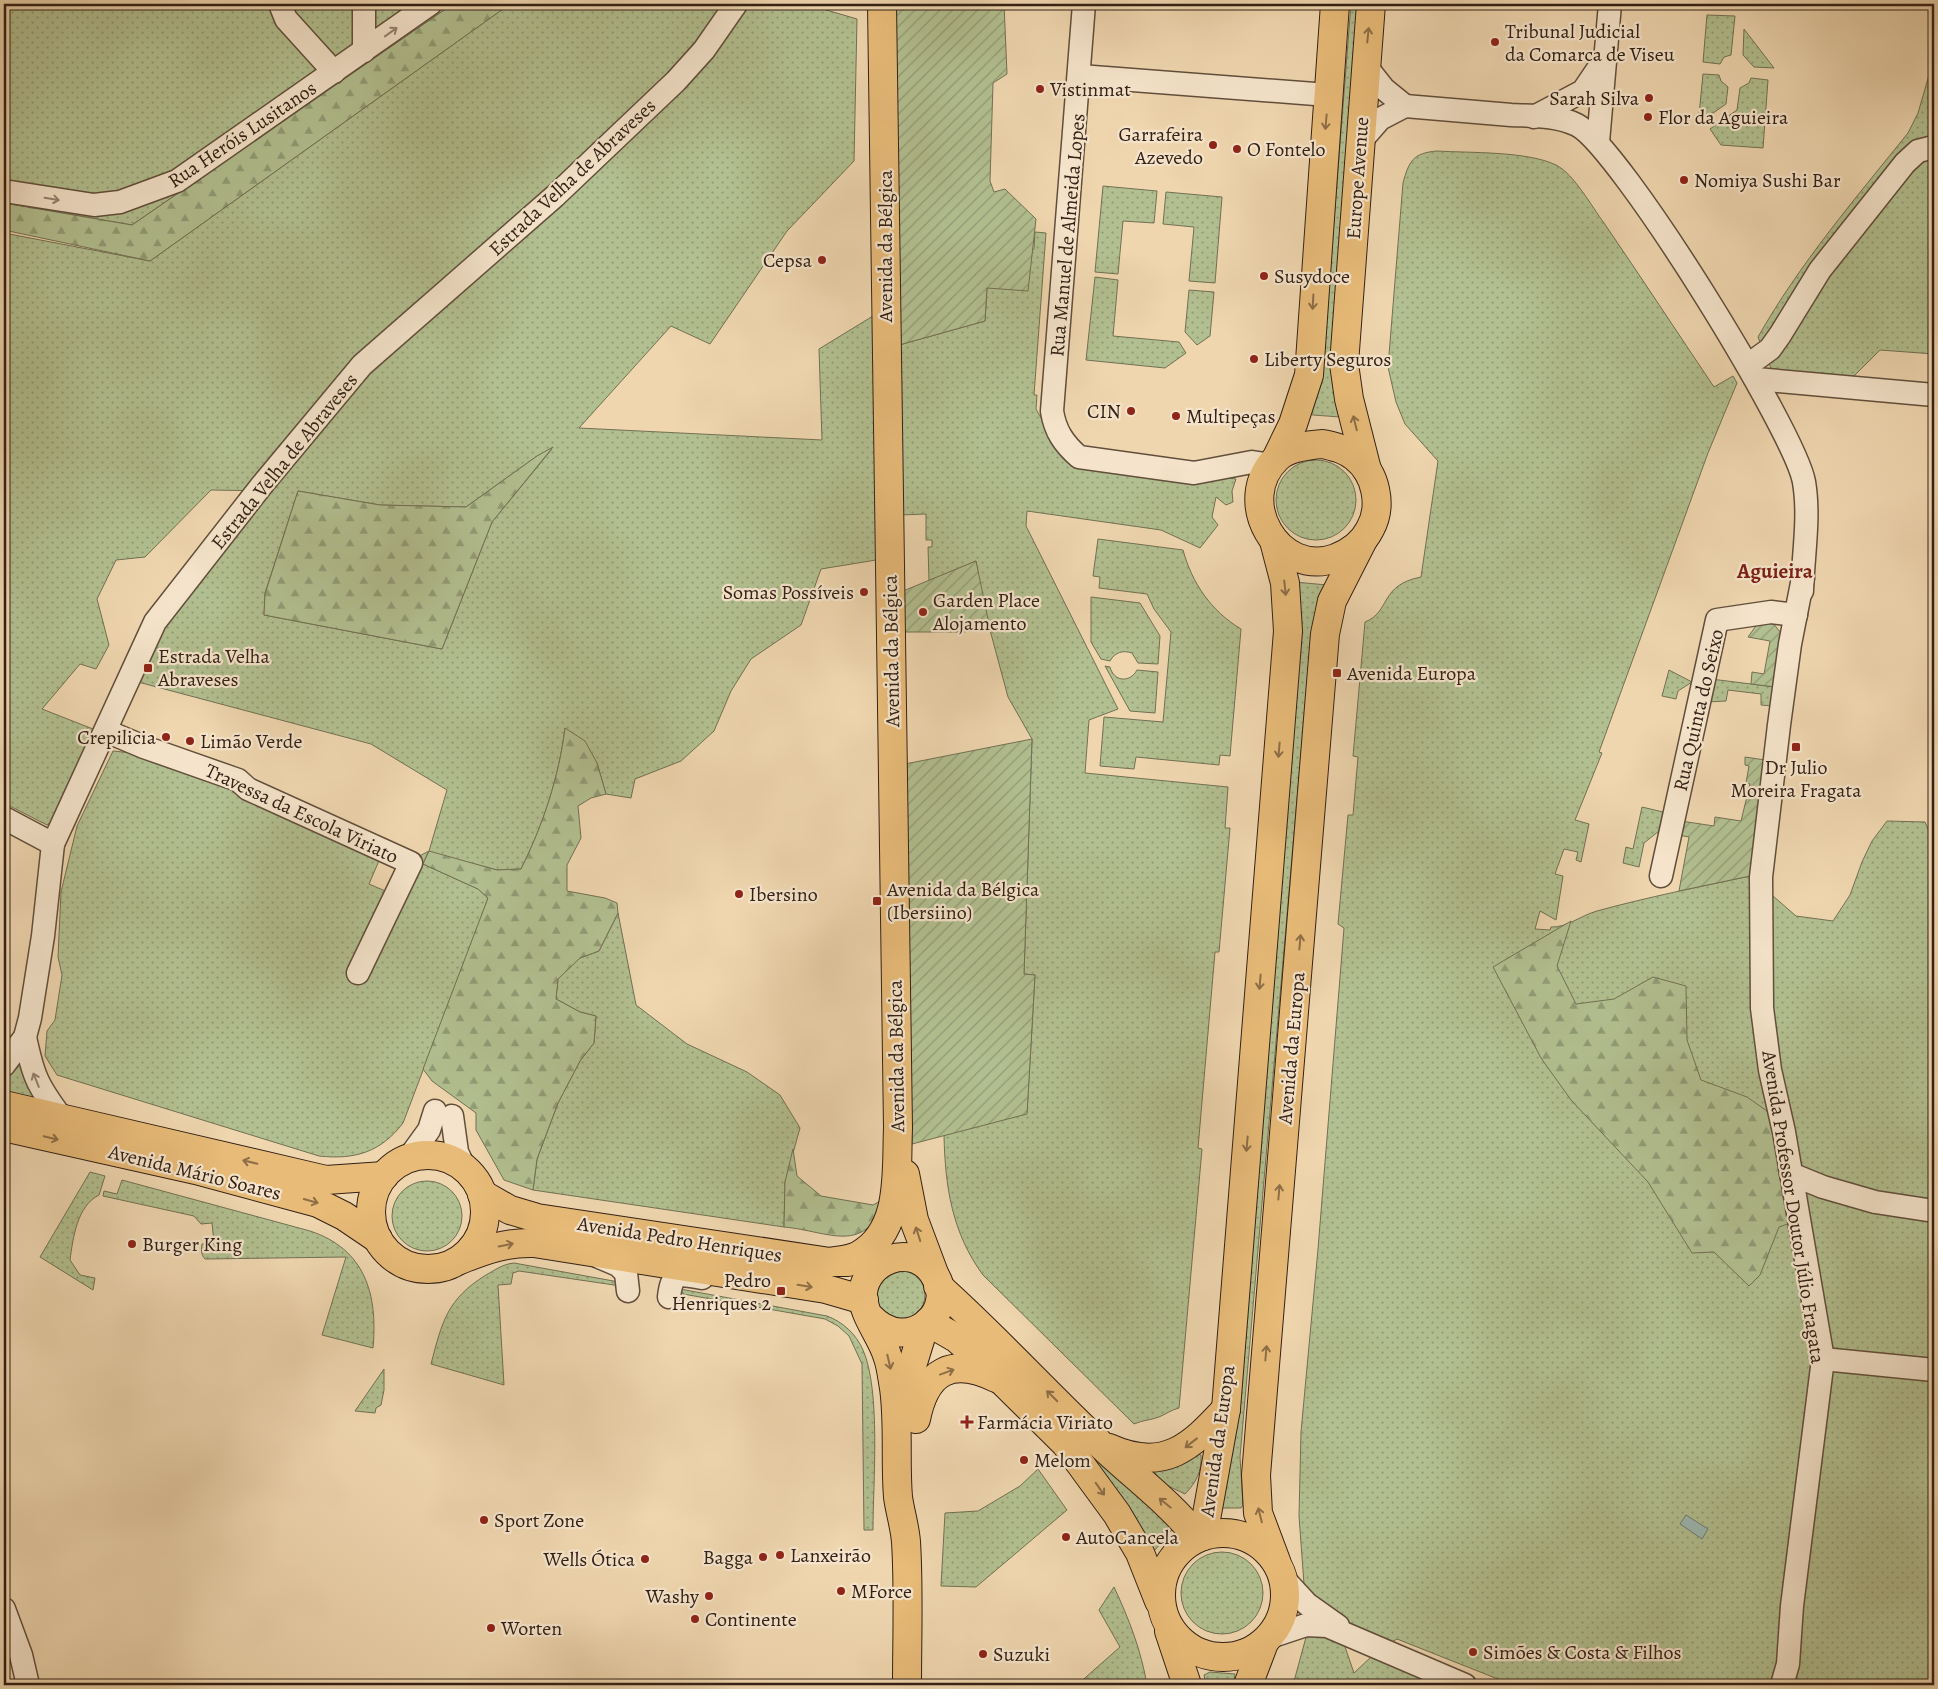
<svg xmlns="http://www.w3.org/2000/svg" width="1938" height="1689" viewBox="0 0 1938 1689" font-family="Alegreya,serif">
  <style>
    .grass { fill: url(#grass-dots); stroke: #727053; fill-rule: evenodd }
    .forest { fill: url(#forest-firs); stroke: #727053 }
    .garden { fill: url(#garden-furrows); stroke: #727053 }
    .water { fill: #9bb8b1; stroke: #717b73 }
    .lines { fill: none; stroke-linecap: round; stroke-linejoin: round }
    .minor-casing { stroke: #624e3c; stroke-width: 25 }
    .major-casing { stroke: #332016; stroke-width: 30 }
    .minor { stroke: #f5e4cb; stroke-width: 22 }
    .major { stroke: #e8bb78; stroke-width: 28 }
    .oneway { stroke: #948270 }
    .oneway2 { stroke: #8e6e47 }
    .poi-dot { fill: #8f2418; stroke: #f5e4cb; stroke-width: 2 }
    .labels { text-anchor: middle; stroke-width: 4.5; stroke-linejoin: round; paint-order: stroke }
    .poi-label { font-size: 20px; fill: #332016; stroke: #f5e4cb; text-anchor: start }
    .street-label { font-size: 20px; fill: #332016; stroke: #f5e4cb }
    .neighbourhood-label { font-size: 21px; font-weight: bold; fill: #7a1f14; stroke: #f5e4cb }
  </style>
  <defs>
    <pattern id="grass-dots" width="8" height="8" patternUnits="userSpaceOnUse" patternTransform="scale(1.25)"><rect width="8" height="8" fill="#b2bf90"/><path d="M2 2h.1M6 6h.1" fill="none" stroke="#919b75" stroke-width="1.8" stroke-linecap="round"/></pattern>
    <pattern id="forest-firs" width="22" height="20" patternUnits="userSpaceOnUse" patternTransform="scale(1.25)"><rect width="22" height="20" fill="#b2bf90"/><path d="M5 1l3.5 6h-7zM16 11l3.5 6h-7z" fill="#919b75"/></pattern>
    <pattern id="garden-furrows" width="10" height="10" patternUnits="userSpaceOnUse" patternTransform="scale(1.25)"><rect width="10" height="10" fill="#b2bf90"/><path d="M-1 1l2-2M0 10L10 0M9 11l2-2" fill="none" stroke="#919b75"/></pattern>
  </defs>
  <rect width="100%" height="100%" fill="#efd6af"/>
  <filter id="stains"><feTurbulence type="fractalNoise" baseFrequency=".004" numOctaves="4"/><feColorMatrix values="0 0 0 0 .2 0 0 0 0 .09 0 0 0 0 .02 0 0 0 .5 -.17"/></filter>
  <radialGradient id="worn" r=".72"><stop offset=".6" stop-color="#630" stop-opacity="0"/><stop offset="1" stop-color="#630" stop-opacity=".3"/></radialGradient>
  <g class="grass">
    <path d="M4,4H453L132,225L4,203Z"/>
    <path d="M510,4H817L823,9L857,19L854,161L787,231L710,344L671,326L579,428L822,440L819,349L873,316L876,560L821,569L801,625L751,659L731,691L714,731L681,761L635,779L631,798L606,794L597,763L565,728C559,777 543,825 521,869L497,870L428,852L423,864L478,889L488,898L481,918L403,1123C381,1152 355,1160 319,1156L57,1075L45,1056L47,1031L55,1020L62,975L58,957L61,892L77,826L113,751L133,753L228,784L381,856L369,884L390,893L402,865L429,851L447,790L371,744L138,682L158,638L180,601L270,491L211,490L145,557L116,560L97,599L109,645L96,669L80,664L42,709L93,729L52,821L47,825L4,803V233L150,261ZM552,449L492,522L442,649L264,615L265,593L298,491L380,505L466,507L537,456Z"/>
    <path d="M1351,4H1361L1340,417L1313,415L1310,414L1325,336Z"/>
    <path d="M1707,15L1735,16L1731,55L1724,57L1720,64L1703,62Z"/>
    <path d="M1744,29L1774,68L1754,67L1743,55Z"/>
    <path d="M1934,58V354L1880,350L1853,377L1773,373L1758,337C1800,263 1855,199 1908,133L1918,113Z"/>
    <path d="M1703,74L1719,75L1721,81L1728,87L1726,104L1703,120L1699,115Z"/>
    <path d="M1751,78L1768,80L1763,148L1721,145L1710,129L1737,110L1740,88L1749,83Z"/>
    <path d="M1437,151C1470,153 1527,151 1556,165C1574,174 1592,207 1604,223C1641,277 1677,332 1714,387L1733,376L1737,383L1708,453L1599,752L1602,753L1575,820L1589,824L1581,862L1576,860L1578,852L1564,849L1555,874L1563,876L1556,920L1540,911L1535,929L1550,930L1551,927C1566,928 1582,915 1597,911C1648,897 1699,887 1750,876L1796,916L1833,921L1850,895L1862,862L1872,841L1887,821L1925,822L1934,843V1685H1513L1397,1639L1390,1643L1323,1612L1304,1584L1299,1516L1301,1432L1318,1249L1344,928L1338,924L1348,815H1353L1358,757L1353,756L1365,622C1391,612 1379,585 1421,577L1438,461L1405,424L1396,402L1388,367L1403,183C1409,161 1413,153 1437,151Z"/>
    <path d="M1103,186L1157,191L1154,223L1123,221L1118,274L1095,272Z"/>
    <path d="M1166,192L1222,197L1215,283L1189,281L1194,227L1163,224Z"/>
    <path d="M1035,232L1046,233L1034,395H1037L1036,409L1045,425L1074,465L1100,471L1189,483L1229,478L1236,479L1232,491L1233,502L1226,505L1216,497L1212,517L1218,525L1200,548L1161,530L1027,511L1026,526L1118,709L1089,720L1085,773L1228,787L1225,828H1230L1219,952H1215L1198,1148L1202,1149L1179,1408C1171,1410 1166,1414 1159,1417C1151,1420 1143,1420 1134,1424L983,1275C952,1233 945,1186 944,1135L1027,1113L1035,975L1024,974L1032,739L1008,697L983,604L976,561L929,581L928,547H932V540H926V514L900,515L899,345L985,321L987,288L1034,249Z"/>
    <path d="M1095,277L1118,280L1113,336L1179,342L1186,353L1165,368L1086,360Z"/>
    <path d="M1189,290L1214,292L1210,336L1197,345L1185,332Z"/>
    <circle cx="1316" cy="500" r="40"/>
    <path d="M1098,539L1183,550C1192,583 1211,611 1241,629L1230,756L1220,755L1219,765L1136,757L1134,769L1100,766L1104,717L1163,722L1171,632L1154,609L1147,594L1099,588L1100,577L1093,576Z"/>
    <path d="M1295,582L1327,585L1314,620L1310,650L1240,1457L1243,1505L1241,1508H1213Z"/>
    <path d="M1091,597L1140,603L1160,636L1158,664L1138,663L1132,653C1123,650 1115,652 1110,661L1101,659L1091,642Z"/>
    <path d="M1105,666L1110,667C1114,682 1130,683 1137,670L1158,672L1155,713L1130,711Z"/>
    <path d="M1669,670L1692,682L1678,691L1676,699L1662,696Z"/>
    <path d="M1711,679L1775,687L1772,706L1761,705V694L1728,690L1726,701L1706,702Z"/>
    <path d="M1642,807L1663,812L1659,831L1644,843L1639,867L1623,863L1626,847L1633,849Z"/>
    <path d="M618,913L636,1005L687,1044L747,1072L780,1095L800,1128L785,1182L784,1227L533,1190L537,1159L558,1103L580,1061L594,1043L596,1016L580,1012L556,999L558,978L580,958L599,951Z"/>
    <path d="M23,1049L27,1085L37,1103L4,1095V1078Z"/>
    <path d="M90,1172L105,1176L99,1195C77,1206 73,1238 70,1260L80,1275L95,1278L93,1290L40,1257Z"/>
    <path d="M122,1180L310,1231C365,1249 378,1294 373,1348L322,1335L346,1257L205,1259C201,1255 201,1249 202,1244L214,1243L212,1223L201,1224L194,1216L103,1196L104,1191L117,1194Z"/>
    <circle cx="427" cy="1216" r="35"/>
    <path d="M514,1263L619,1282L618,1285H614L519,1271L513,1273L511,1284L498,1285L504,1385L431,1364C442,1322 447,1299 486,1275C495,1270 503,1264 514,1263Z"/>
    <circle cx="901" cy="1295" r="24"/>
    <path d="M680,1289L827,1316C843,1322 856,1334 863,1350C881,1391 873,1482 873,1530H864L862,1364L849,1336L838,1326L825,1319L683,1294Z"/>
    <path d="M956,1321L1173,1529C1165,1536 1161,1544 1154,1551L953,1324Z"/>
    <path d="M384,1369V1390L381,1405L376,1408L375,1413L355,1411Z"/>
    <path d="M1197,1454L1201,1455C1202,1471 1196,1483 1185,1494L1162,1483L1154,1471Z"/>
    <path d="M1038,1469L1067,1510L976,1587L941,1586L945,1513L978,1511L1020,1486Z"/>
    <circle cx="1222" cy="1593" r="41"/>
    <path d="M1114,1587C1129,1619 1141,1650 1147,1685H1077L1120,1647L1099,1610Z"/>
    <path d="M1308,1630L1344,1644L1354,1673L1371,1657L1437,1685H1293Z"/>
    <path d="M1210,1672L1235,1674L1233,1685H1206L1204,1675Z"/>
  </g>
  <g class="forest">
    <path d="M453,4H510L150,261L4,230V203L132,225Z"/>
    <path d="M553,447L492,522L442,649L264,615L265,594L298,491L380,505L466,507L537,456Z"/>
    <path d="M565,728L585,741L597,763L606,794L591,798L578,806L581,838L567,865V891L605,898L617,903L618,913L599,951L580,958L558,979L556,999L580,1012L596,1016L594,1043L580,1061L558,1103L537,1159L533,1190L504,1180L476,1130V1113L432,1081L423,1069L488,898L478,889L423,864L429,851L497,870L521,869C543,825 559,777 565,728Z"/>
    <path d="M1571,921L1557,966L1576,1004L1614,999L1653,977L1686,986L1687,1040L1701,1080L1747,1097L1767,1111L1799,1220L1779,1227L1760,1275L1749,1286L1714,1252L1692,1253L1648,1182L1571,1100L1541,1058L1493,967Z"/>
    <path d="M793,1149L797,1176L821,1196L873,1205L886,1198C865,1257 829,1231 784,1227L785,1182Z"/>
  </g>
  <g class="garden">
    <path d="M892,4H1004L1007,74L993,83L990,181L994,192L1005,189L1036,219L1028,291L987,288L985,321L899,345Z"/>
    <path d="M976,561L990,629L963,632H902L903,591Z"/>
    <path d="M1772,622L1781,633L1775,687L1751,684L1752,672L1764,674L1770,641L1748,637L1758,623Z"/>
    <path d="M1032,739L1024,974L1035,975L1027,1114L912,1144L905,764Z"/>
    <path d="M1745,757L1765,760L1750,876L1679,891L1689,837L1678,835L1681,821L1714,826L1715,817L1741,821L1750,784L1746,783L1749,766L1745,765Z"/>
  </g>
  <path class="water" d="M1686,1515L1708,1529L1702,1539L1680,1524Z"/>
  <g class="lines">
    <g class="minor-casing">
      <g id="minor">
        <path d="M280,4L286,19L334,72"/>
        <path d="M364,4V51"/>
        <path d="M1084,4L1052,411C1055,431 1064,444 1079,457L1194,473L1252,462L1271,465"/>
        <path d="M1080,76L1328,95"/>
        <path d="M1405,106C1440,109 1476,112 1511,115C1532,116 1557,115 1577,125C1620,147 1795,431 1804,482C1810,517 1803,556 1802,591"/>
        <path d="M1534,117L1583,91L1604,60"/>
        <path d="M1360,142L1380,119L1405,106L1384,89L1365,65"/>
        <path d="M1598,142L1610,4"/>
        <path d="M4,191L94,205L120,202L177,181L430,4"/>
        <path d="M1748,365L1770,349L1780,335L1820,270L1905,163L1918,151L1934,147"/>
        <path d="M1756,379L1934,395"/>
        <path d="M106,731L144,747L238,780L248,789L411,863L358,973"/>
        <path d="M4,818L53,844"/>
        <path d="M1661,876L1717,620L1771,612L1796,615"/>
        <path d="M25,1037C33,1075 37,1085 61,1117"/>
        <path d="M4,1065L25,1037L30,1018L43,936L53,844L155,622L262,485L362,365L555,196L676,81L704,50L736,4"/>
        <path d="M452,1116L457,1152L465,1169"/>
        <path d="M408,1159L429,1130L435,1111"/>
        <path d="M1791,1174L1823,1187L1875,1202L1934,1211"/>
        <path d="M599,1257L618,1265L626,1273L628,1291"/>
        <path d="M669,1297C672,1271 679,1274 702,1278"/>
        <path d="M1823,1359L1934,1370"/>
        <path d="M1283,1578L1307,1604L1338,1626"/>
        <path d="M4,1609L21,1655L28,1685"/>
        <path d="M1270,1637L1306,1625L1327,1626L1465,1685"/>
        <path d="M1782,1685L1788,1664L1792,1606L1823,1359L1784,1132L1770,1070L1762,1008L1761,877L1779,725L1790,644L1803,578"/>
      </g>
    </g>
    <g class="major-casing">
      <g id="major">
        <path d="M1323,444C1335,447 1345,449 1355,457C1376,473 1383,506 1370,529C1363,543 1351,552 1336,558C1278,579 1233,500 1277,458C1288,447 1309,445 1323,444Z"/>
        <path d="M1277,457L1293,424L1309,375L1335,4"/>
        <path d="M1367,470L1349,399L1344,364L1371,4"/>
        <path d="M4,1105L326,1180L384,1176"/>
        <path d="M4,1127L196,1170L318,1203L344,1216L378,1239"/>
        <circle cx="428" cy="1212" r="57"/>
        <path d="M905,1174L914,1220L935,1276"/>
        <path d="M482,1194L510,1210L537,1218L830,1262H848"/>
        <path d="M460,1260C484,1250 507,1242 534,1243L826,1289L864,1300"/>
        <path d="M830,1262C840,1260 850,1260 859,1255C903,1231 896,1170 898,1128L882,4"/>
        <path d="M938,1286C994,1336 1045,1392 1099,1443C1132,1475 1170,1502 1198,1538"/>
        <path d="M870,1317C908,1358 963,1309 931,1270C909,1244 867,1260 863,1292C861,1313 881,1335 887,1355C891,1365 892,1377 894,1388C899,1424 895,1461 898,1497C900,1512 905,1527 906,1542C909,1588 907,1638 907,1685"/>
        <path d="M928,1322L956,1338L979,1358L1065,1443L1117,1514L1140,1553L1159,1601"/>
        <path d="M910,1410L912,1366L924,1327"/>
        <path d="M916,1419C926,1370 952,1357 996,1378"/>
        <path d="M1109,1448C1164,1473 1191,1447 1226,1409"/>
        <circle cx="1223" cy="1595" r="62"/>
        <path d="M1203,1536L1226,1409L1288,631L1285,583L1274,541"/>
        <path d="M1276,1561L1258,1513L1256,1475L1325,634L1332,601L1363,540"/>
        <path d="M1169,1631L1187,1685"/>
        <path d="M1248,1685L1264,1643"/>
      </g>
    </g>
    <use href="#minor" class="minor"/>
    <use href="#major" class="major"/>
  </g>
  <defs><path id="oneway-shaft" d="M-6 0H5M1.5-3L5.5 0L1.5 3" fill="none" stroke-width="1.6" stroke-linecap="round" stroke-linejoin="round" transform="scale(1.25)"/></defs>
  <g class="oneway">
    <use href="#oneway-shaft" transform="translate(391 32) rotate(-36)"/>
    <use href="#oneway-shaft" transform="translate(52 199) rotate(9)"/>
    <use href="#oneway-shaft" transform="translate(36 1080) rotate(-112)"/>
  </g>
  <g class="oneway2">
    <use href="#oneway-shaft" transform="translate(1368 35) rotate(-84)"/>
    <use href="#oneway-shaft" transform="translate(1326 122) rotate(95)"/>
    <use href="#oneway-shaft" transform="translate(1313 302) rotate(93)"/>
    <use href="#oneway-shaft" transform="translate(1355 423) rotate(-104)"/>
    <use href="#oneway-shaft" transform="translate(1285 588) rotate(84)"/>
    <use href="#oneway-shaft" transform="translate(1279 750) rotate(95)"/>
    <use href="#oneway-shaft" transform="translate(1300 942) rotate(-85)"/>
    <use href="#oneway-shaft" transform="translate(1260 982) rotate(95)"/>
    <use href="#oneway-shaft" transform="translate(51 1138) rotate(13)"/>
    <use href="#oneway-shaft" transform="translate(1247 1144) rotate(95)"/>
    <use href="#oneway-shaft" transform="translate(250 1162) rotate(-167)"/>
    <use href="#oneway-shaft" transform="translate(1279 1192) rotate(-85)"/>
    <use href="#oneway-shaft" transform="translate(311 1201) rotate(16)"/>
    <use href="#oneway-shaft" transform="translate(918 1234) rotate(-108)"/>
    <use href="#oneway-shaft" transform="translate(506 1245) rotate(-12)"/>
    <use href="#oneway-shaft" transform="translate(805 1286) rotate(9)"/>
    <use href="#oneway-shaft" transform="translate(1266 1353) rotate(-85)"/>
    <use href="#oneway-shaft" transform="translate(889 1362) rotate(77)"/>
    <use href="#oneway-shaft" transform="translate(947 1372) rotate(-20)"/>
    <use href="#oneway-shaft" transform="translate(1052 1396) rotate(-135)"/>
    <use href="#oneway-shaft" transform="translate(1191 1443) rotate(142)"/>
    <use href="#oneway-shaft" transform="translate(1100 1489) rotate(55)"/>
    <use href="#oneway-shaft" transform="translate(1165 1503) rotate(-141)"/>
    <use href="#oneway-shaft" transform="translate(1260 1515) rotate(-104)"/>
  </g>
  <g class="poi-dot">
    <circle cx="1495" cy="42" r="5"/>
    <circle cx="1040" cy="89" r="5"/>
    <circle cx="1649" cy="98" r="5"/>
    <circle cx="1648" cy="117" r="5"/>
    <circle cx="1213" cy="145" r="5"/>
    <circle cx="1237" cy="149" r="5"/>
    <circle cx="1684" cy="180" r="5"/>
    <circle cx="822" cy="260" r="5"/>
    <circle cx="1264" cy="276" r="5"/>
    <circle cx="1254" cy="359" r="5"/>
    <circle cx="1131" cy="411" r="5"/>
    <circle cx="1176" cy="416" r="5"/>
    <circle cx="864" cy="592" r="5"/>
    <circle cx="923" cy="612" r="5"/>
    <rect x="143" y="663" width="10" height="10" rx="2.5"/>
    <rect x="1332" y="668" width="10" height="10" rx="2.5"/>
    <circle cx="166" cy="737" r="5"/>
    <circle cx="190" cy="741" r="5"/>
    <rect x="1791" y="742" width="10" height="10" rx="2.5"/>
    <circle cx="739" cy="894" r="5"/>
    <rect x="872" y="896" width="10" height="10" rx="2.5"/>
    <circle cx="132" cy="1244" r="5"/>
    <rect x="776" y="1286" width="10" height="10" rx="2.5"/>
    <path d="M964.5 1414.5h5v5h5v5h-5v5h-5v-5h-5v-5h5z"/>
    <circle cx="1024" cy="1460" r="5"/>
    <circle cx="484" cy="1520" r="5"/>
    <circle cx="1066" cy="1537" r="5"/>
    <circle cx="780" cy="1555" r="5"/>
    <circle cx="763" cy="1557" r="5"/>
    <circle cx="645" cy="1559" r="5"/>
    <circle cx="841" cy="1591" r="5"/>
    <circle cx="709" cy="1596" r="5"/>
    <circle cx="695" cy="1619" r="5"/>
    <circle cx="491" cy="1628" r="5"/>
    <circle cx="1473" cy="1652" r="5"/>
    <circle cx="983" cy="1654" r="5"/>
  </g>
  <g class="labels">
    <g class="poi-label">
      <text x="1505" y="38">Tribunal Judicial<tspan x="1505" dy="23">da Comarca de Viseu</tspan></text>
      <text x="1050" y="96">Vistinmat</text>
      <text x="1639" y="105" text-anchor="end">Sarah Silva</text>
      <text x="1658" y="124">Flor da Aguieira</text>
      <text x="1203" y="141" text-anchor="end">Garrafeira<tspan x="1203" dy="23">Azevedo</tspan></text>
      <text x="1247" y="156">O Fontelo</text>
      <text x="1694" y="187">Nomiya Sushi Bar</text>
      <text x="812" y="267" text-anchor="end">Cepsa</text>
      <text x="1274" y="283">Susydoce</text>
      <text x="1264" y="366">Liberty Seguros</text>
      <text x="1121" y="418" text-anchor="end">CIN</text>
      <text x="1186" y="423">Multipeças</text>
      <text x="854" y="599" text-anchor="end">Somas Possíveis</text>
      <text x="933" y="607">Garden Place<tspan x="933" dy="23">Alojamento</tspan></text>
      <text x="158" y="663">Estrada Velha<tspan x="158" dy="23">Abraveses</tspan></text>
      <text x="1347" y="680">Avenida Europa</text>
      <text x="156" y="744" text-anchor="end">Crepilicia</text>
      <text x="200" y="748">Limão Verde</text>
      <text x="1796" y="774" text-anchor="middle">Dr Julio<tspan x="1796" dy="23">Moreira Fragata</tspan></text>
      <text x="887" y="896">Avenida da Bélgica<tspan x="887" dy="23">(Ibersiino)</tspan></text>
      <text x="749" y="901">Ibersino</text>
      <text x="142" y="1251">Burger King</text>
      <text x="771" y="1287" text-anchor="end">Pedro<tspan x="771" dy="23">Henriques 2</tspan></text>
      <text x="977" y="1429">Farmácia Viriato</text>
      <text x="1034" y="1467">Melom</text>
      <text x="494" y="1527">Sport Zone</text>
      <text x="1076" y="1544">AutoCancela</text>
      <text x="790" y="1562">Lanxeirão</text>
      <text x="753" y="1564" text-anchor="end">Bagga</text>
      <text x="635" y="1566" text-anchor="end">Wells Ótica</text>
      <text x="851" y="1598">MForce</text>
      <text x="699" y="1603" text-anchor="end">Washy</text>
      <text x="705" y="1626">Continente</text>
      <text x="501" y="1635">Worten</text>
      <text x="1483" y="1659">Simões &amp; Costa &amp; Filhos</text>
      <text x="993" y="1661">Suzuki</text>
    </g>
    <g class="street-label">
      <text transform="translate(242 134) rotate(-34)" y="7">Rua Heróis Lusitanos</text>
      <text transform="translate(572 177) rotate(-43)" y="7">Estrada Velha de Abraveses</text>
      <text transform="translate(1357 178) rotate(-86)" y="7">Europe Avenue</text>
      <text transform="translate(1067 235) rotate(-85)" y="7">Rua Manuel de Almeida Lopes</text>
      <text transform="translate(885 246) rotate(-90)" y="7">Avenida da Bélgica</text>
      <text transform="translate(284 461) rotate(-51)" y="7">Estrada Velha de Abraveses</text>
      <text transform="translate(891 651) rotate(-91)" y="7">Avenida da Bélgica</text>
      <text transform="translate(1698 710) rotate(-77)" y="7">Rua Quinta do Seixo</text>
      <text transform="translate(302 813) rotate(25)" y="7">Travessa da Escola Viriato</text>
      <text transform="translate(1291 1048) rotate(-85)" y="7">Avenida da Europa</text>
      <text transform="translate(896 1056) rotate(-91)" y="7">Avenida da Bélgica</text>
      <text transform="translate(195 1172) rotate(14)" y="7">Avenida Mário Soares</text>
      <text transform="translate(1794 1207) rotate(81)" y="7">Avenida Professor Doutor Júlio Fragata</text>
      <text transform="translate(680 1239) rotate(9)" y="7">Avenida Pedro Henriques</text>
      <text transform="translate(1217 1441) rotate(-82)" y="7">Avenida da Europa</text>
    </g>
    <g class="neighbourhood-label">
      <text x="1775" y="578">Aguieira</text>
    </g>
  </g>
  <rect width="1938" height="1689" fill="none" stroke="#efd6af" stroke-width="20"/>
  <rect x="5" y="5" width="1928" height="1679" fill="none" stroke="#332016" stroke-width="2.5"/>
  <rect x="10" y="10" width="1918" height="1669" fill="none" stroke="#332016"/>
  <rect width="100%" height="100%" filter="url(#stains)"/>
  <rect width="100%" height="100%" fill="url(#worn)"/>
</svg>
